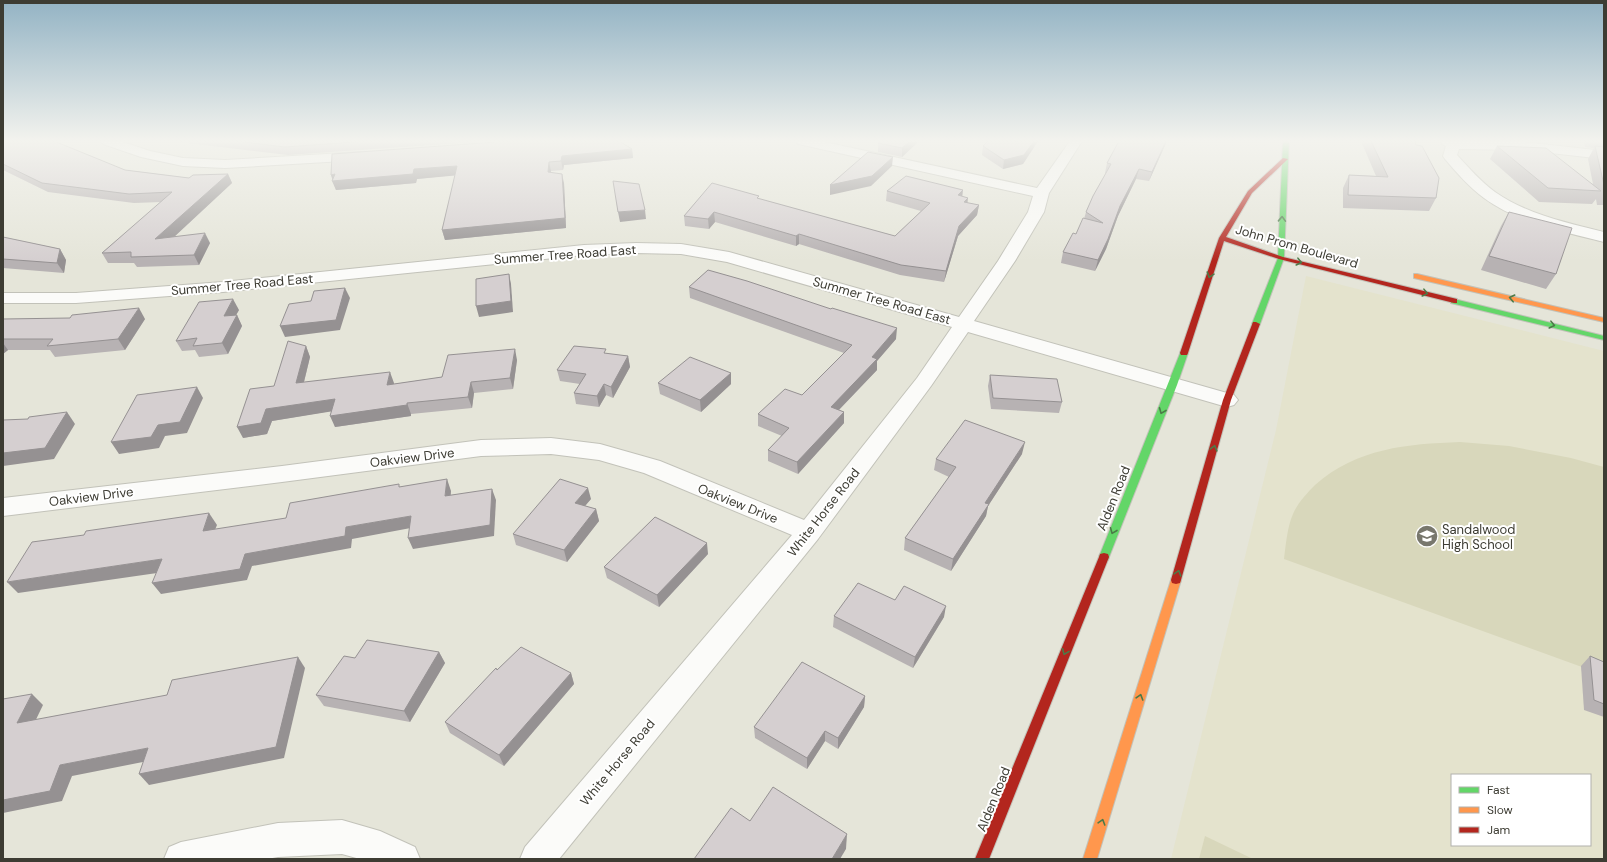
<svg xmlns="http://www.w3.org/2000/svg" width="1607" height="862" viewBox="0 0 1607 862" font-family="'DM Sans',sans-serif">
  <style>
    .built { fill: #e4e3cd; fill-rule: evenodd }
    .green { fill: #d8d7bb }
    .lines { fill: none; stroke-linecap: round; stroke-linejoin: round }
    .street-casing { stroke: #c2c2b9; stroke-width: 2 }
    .fast-casing { stroke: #c2c2b9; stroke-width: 2 }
    .slow-casing { stroke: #c2c2b9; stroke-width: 2 }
    .jam-casing { stroke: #c2c2b9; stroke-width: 2 }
    .street { fill: #fbfbf9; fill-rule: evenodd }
    .fast { fill: #63d668; fill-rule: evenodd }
    .slow { fill: #ff974d; fill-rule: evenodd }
    .jam { fill: #b3261e; fill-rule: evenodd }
    .wall { fill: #b7b2b3 }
    .shaded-wall { fill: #959192 }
    .building { fill: #d5cfd0; stroke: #959192 }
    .oneway { stroke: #4c7a48 }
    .labels { text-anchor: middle; stroke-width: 4; stroke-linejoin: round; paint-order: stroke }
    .street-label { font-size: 13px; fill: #3d3c33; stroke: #fff }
    .poi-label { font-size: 13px; fill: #3d3c33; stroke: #fff; text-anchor: start }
  </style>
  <rect width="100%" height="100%" fill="#e5e5d9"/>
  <path class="built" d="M1306,276L1604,351V859H1171L1276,430ZM1452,775H1590V845H1452Z"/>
  <g class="green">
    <path d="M1460,442L1509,446L1571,458L1604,467V675L1284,559C1286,544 1287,528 1293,514C1297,504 1307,493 1315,485C1357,448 1407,444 1460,442Z"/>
    <path d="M1205,836L1253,859H1199Z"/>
  </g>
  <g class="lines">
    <g class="street-casing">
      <g id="street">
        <path d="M101,141H120L150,151L183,158L225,160L361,152L366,153L368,156L366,159L361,160L225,168L183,166L141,157L103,144Z"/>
        <path d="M796,141H820L1037,188L1070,141H1082L1049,193L1044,212L1015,261L974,321L1234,395L1238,400L1234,405L1227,407L968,332L931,386L818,539L559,859H520L525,847L792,535L644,473L599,460L551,454L481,456L282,482L3,516V498L282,466L481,440L551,438L600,444L660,461L804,520L917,378L952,327L727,262L681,254L636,253L584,255L223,292L76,303H3V293H76L223,282L584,245L636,243L681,244L729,252L959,317L998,261L1028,212L1033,196L803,145L798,144Z"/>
        <path d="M1441,141L1523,142L1604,151V159L1523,150L1459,149L1457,155C1469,168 1481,182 1495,192C1526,214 1567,223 1604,232V242C1564,232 1518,223 1484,198C1469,187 1457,173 1445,159L1443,156L1446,146L1442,144Z"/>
        <path d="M342,820L380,831L415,847L420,859H360L342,854L278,857L267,859H164L169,847L181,842L278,823Z"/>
      </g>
    </g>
    <g class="fast-casing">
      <g id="fast">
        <path d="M1283,141H1289L1284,258L1260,324L1256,326L1252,324L1278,258Z"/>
        <path d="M1451,299H1454L1604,336V340L1451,303Z"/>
        <path d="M1181,351H1187L1188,353L1177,385L1109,557L1108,560L1104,561L1100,560L1099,557Z"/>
      </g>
    </g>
    <g class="slow-casing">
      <g id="slow">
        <path d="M1414,274H1417L1604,318V322L1414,278Z"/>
        <path d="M1176,576L1180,577L1181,580L1097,859H1083L1171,580L1172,577Z"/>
      </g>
    </g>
    <g class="jam-casing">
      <g id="jam">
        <path d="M1283,158L1288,159L1252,193L1226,237L1283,257L1457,299V303H1454L1279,259L1224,241L1188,353L1187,355H1181L1180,353L1219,238L1248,191Z"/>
        <path d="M1253,322H1256L1260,324L1231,400L1181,580L1180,583L1176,584L1172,583L1171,580L1223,400Z"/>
        <path d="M1104,553L1108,554L1109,557L989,859H975L1099,557L1100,554Z"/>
      </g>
    </g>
    <use href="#street" class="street"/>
    <use href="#fast" class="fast"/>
    <use href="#slow" class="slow"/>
    <use href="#jam" class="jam"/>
  </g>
  <g class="wall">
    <path d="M3,141L125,170L189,178L228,174L232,183L174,237L210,243L199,265L137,267L134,263H108L102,253L161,202L134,203L48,192L3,170Z"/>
    <path d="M171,141H488L288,155Z"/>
    <path d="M881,141H919L902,157L878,152V143Z"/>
    <path d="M988,141H1038L1023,164L1003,169L982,155L983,146Z"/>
    <path d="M1119,141H1167L1149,181L1136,179L1118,216L1106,249L1095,271L1061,263L1063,252L1076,234L1084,219L1086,212L1106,173H1105L1107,163Z"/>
    <path d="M1361,141H1415L1416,145L1436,198L1429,211L1343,208V188L1349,175L1376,176Z"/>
    <path d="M1584,141H1604V205H1597L1596,199L1592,204L1539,202L1490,159L1497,146L1593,184L1588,159L1594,148L1585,147Z"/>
    <path d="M632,149L633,158L564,165L563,170L551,171V172L564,183L566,228L445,240L442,230L455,175L417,179L416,183L336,190L331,175Z"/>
    <path d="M887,191L962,196L968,203L979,205L977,215L958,236L944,282L900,275L799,244L796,246L715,222L709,229L685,226L684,216L759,199L895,236L921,211L886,201Z"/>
    <path d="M1509,212L1556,274L1546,289L1481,270L1501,226Z"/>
    <path d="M3,237L60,249L66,260L64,273L3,268Z"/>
    <path d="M689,287L896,339L877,361V370L839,410L844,412V423L798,474L768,461V450L782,436L758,426V414L802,395L844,353L690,298Z"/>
    <path d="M239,310L236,315H237L242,326L228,354L199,357L195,350L182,351L176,341Z"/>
    <path d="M3,319H145L125,350L55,357L50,350H8L3,354Z"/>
    <path d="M306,346L310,357L304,382L394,383V384L442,377L517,360L513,389L474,393L472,408L411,414V416L335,427L331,411L272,421L267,434L243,438L274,386Z"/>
    <path d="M607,354L628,356L630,367L613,398L606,395L599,407L576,404L574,393L580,384L560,381L557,370Z"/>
    <path d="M731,373V384L701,412L660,394L658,383Z"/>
    <path d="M990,375L1062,402L1059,413L991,409L988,386Z"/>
    <path d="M1022,454L988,506L986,516L951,571L904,550L905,538L949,477L934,470L936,459Z"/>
    <path d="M591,499L585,506L596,509L599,521L567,562L516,545L513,534Z"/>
    <path d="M708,554L659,607L607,578L604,567Z"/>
    <path d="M895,600L944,617L913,668L833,627L834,616Z"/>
    <path d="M439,652L445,663L410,722L324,706L316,695L355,658Z"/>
    <path d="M1590,656L1604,662V717L1584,710L1581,666Z"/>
    <path d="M571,673L574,684L504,766L450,733L445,722Z"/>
    <path d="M865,696L864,707L838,749L825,741L807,769L755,738L754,727Z"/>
  </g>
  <g class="shaded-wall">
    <path d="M910,141H919L902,157V148Z"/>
    <path d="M1034,141H1038L1023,164L1003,169L1004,160Z"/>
    <path d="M1166,141H1167L1149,181L1152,172Z"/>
    <path d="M632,149L633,158L564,165L563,170L561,161L562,156Z"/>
    <path d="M893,157L892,166L871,186L830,195V185Z"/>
    <path d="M549,162L551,171L550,181L548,172Z"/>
    <path d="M457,166L460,175L417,179L416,183L336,190L332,181H333L331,175Z"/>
    <path d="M1139,169L1136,179L1118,216L1106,249L1095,271L1098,260L1120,206Z"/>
    <path d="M228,174L232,183L161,249L155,239Z"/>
    <path d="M562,174L564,183L566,228L445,240L442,230Z"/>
    <path d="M963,190L962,199L958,195Z"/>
    <path d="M968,198L967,207L964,202Z"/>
    <path d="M979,205L977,215L958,236L944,282L946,271L959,226Z"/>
    <path d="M645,210L646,219L620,222L618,212Z"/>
    <path d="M714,212L715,222L709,229L708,219Z"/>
    <path d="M205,233L210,243L199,265L194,255Z"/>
    <path d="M799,234V244L796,246V236Z"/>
    <path d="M60,249L66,260L64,273L57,263Z"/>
    <path d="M509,274L511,284L513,312L479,317L476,306Z"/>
    <path d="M345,288L350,298L340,330L285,337L280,326Z"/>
    <path d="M233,299L239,310L229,327L224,316Z"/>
    <path d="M139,308L145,319L125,350L118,339Z"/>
    <path d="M237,315L242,326L228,354L222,343Z"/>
    <path d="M897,328L896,339L877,361V370L831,418V407L872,357Z"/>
    <path d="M3,343L8,350L3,354Z"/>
    <path d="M306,346L310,357L301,394L296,383Z"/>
    <path d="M515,349L517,360L513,389L510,378Z"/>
    <path d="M628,356L630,367L613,398L611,387Z"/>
    <path d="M390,372L394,383L392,396L387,385Z"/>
    <path d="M731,373V384L701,412L700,400Z"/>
    <path d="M471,382L474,393L472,408L468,397Z"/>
    <path d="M604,384L606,395L599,407L597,396Z"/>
    <path d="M197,387L203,398L187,433L165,436L159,448L119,454L111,442L158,425Z"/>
    <path d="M335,399L340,410L272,421L267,434L243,438L237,427L266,409Z"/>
    <path d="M407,403L411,414V416L335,427L330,416Z"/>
    <path d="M67,412L75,424L54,459L3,466V453Z"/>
    <path d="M844,412V423L798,474L797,462Z"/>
    <path d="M1025,442L1022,454L988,506L986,516L951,571L953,559L985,503Z"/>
    <path d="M447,479L451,491L450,508L445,496Z"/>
    <path d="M588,488L591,499L578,514L575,503Z"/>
    <path d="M492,489L496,500L494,536L413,549L408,538Z"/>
    <path d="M596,509L599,521L567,562L564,550Z"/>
    <path d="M209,513L217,525L210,542L203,531Z"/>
    <path d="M411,516L416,527L352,539L351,548L252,566L247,580L161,594L152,583L245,554L346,527Z"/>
    <path d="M707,543L708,554L659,607L657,595Z"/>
    <path d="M162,559L171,571L18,593L7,582Z"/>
    <path d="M946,606L944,617L913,668L915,657Z"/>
    <path d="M439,652L445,663L410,722L404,711Z"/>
    <path d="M298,657L305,668L284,758L149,785L139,774Z"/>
    <path d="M571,673L574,684L504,766L499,755Z"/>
    <path d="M32,694L43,705L29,734L17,723Z"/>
    <path d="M865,696L864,707L838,749V738Z"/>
    <path d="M825,731V741L807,769V758Z"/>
    <path d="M148,748L158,759L72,776L62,801L3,813V800L60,765Z"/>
    <path d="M847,834L846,849L840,859H832Z"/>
  </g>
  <g class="building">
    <path d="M3,141H54L125,170L189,178L193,175L228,174L155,239L205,233L194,255L131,257V252L102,253L172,192L129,194L42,183L3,164Z"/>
    <path d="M237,141H366L285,147Z"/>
    <path d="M509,141H619L632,149L562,156L561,161L549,162L548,172L562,174L565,218L442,230L457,166L414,169L413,174L332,181L335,174L331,175L332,154Z"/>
    <path d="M881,141H910L902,148L878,143Z"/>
    <path d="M988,141H1034L1024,155L1004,160L983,146Z"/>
    <path d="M1119,141H1166L1152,172L1139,169L1120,206L1108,239L1098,260L1063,252L1073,233L1076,234L1083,218L1103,223L1086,212L1093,196L1111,164L1107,163Z"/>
    <path d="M1371,141H1415L1416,145L1422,146L1439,178L1436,198L1348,195L1349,175L1388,177Z"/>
    <path d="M1497,146L1546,148L1601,191L1548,188Z"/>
    <path d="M1595,146L1604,147V185Z"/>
    <path d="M868,152L893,157L872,176L830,185Z"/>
    <path d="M906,176L963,190L958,195L968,198L964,202L979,205L959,226L946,271L901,265L799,234L796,236L714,212L708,219L684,216L712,183L759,196L757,198L895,236L930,203L887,191Z"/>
    <path d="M613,181L639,184L645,210L618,212Z"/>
    <path d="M1509,212L1572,228L1556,274L1489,256Z"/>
    <path d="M3,237L60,249L57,263L3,259Z"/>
    <path d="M708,270L747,281L831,309L832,308L897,328L872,357L877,359L831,407L844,412L797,462L768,450L789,428L758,414L785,389L802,395L852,345L689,287Z"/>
    <path d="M509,274L511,301L476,306V279Z"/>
    <path d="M345,288L336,320L280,326L289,304L311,301L314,291Z"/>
    <path d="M233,299L224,316L237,315L222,343L193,346L197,338L176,341L199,302Z"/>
    <path d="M139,308L118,339L47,346L53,339H3V319L70,318L72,315Z"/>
    <path d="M288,341L306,346L296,383L390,372L387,385L442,377L448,355L515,349L510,378L471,382L468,397L407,403V405L330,416L335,399L266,409L261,423L237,427L250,389L274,386Z"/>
    <path d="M574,346L606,349L604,353L628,356L611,387L604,384L597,396L574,393L586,374L557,370Z"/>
    <path d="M690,357L731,373L700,400L658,383Z"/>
    <path d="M990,375L1057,379L1062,402L993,398Z"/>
    <path d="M197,387L180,422L158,425L151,437L111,442L137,395Z"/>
    <path d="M67,412L45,448L3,453V420L28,419L29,417Z"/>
    <path d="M965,420L1025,442L985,503L989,504L953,559L905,538L956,467L936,459Z"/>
    <path d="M447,479L445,496L492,489L490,525L408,538L411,516L346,527L345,536L245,554L240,569L152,583L162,559L7,582L32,542L84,535L86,531L209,513L203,531L286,518L290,503L399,484V487Z"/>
    <path d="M560,479L588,488L575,503L596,509L564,550L513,534Z"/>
    <path d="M655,517L707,543L657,595L604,567Z"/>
    <path d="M858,583L895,600L904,586L946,606L915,657L834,616Z"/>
    <path d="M367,640L439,652L404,711L316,695L344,656L355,658Z"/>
    <path d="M521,647L571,673L499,755L445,722L496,668L497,670Z"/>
    <path d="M1590,656L1604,662V704L1594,700Z"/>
    <path d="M298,657L276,747L139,774L148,748L60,765L50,791L3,800V699L32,694L17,723L167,695L172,680Z"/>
    <path d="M802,662L865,696L838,738L825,731L807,758L754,727Z"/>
    <path d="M773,787L847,834L832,859H694L731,808L750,821Z"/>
  </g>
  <defs><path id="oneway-chevron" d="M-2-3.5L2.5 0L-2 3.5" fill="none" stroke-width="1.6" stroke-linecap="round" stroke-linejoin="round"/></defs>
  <g class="oneway">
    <use href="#oneway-chevron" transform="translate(1282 219) rotate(-88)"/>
    <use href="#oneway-chevron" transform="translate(1299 262) rotate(14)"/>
    <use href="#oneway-chevron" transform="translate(1210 275) rotate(108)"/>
    <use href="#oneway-chevron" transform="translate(1425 293) rotate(14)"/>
    <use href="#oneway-chevron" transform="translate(1512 298) rotate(-167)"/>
    <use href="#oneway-chevron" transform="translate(1552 325) rotate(14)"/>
    <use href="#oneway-chevron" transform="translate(1162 411) rotate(112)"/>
    <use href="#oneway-chevron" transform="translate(1214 448) rotate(-75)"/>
    <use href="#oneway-chevron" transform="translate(1113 531) rotate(112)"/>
    <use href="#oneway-chevron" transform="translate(1178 573) rotate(-73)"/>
    <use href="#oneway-chevron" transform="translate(1065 652) rotate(112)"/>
    <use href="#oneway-chevron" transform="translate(1140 697) rotate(-73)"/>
    <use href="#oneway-chevron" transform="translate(1102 822) rotate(-73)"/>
  </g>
  <linearGradient id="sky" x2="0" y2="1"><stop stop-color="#93b3c4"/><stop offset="0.54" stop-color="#f3f3ee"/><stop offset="1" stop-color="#f3f3ee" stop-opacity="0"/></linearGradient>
  <rect width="1607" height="261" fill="url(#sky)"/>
  <defs>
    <g id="school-disc" transform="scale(1.15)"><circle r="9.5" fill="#78776d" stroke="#fff"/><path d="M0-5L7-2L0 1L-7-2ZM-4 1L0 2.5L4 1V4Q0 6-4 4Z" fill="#fff"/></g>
  </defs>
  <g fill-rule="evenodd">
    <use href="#school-disc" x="1427" y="536"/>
  </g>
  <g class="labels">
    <g class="street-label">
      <text transform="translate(1297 246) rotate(16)" y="5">John Prom Boulevard</text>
      <text transform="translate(565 254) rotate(-4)" y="5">Summer Tree Road East</text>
      <text transform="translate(242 284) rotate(-5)" y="5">Summer Tree Road East</text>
      <text transform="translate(882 300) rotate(16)" y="5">Summer Tree Road East</text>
      <text transform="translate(412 457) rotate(-7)" y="5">Oakview Drive</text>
      <text transform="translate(91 496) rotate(-7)" y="5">Oakview Drive</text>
      <text transform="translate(1113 498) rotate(-68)" y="5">Alden Road</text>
      <text transform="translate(738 503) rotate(22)" y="5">Oakview Drive</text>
      <text transform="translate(823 512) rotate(-52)" y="5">White Horse Road</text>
      <text transform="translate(617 762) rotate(-50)" y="5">White Horse Road</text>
      <text transform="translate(993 799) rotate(-68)" y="5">Alden Road</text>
    </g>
    <g class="poi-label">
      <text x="1442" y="534">Sandalwood<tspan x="1442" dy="15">High School</tspan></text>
    </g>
  </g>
  <rect width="1607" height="862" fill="none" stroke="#3d3c33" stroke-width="8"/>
  <rect x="1451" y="774" width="140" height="72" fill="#ffffff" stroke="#b1b1ad"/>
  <rect x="1459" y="787" width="20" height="6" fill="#63d668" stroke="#b1b1ad"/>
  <text x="1487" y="794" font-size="12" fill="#3d3c33">Fast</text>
  <rect x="1459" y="807" width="20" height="6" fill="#ff974d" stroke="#b1b1ad"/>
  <text x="1487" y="814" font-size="12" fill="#3d3c33">Slow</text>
  <rect x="1459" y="827" width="20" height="6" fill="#b3261e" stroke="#b1b1ad"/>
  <text x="1487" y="834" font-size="12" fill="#3d3c33">Jam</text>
</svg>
